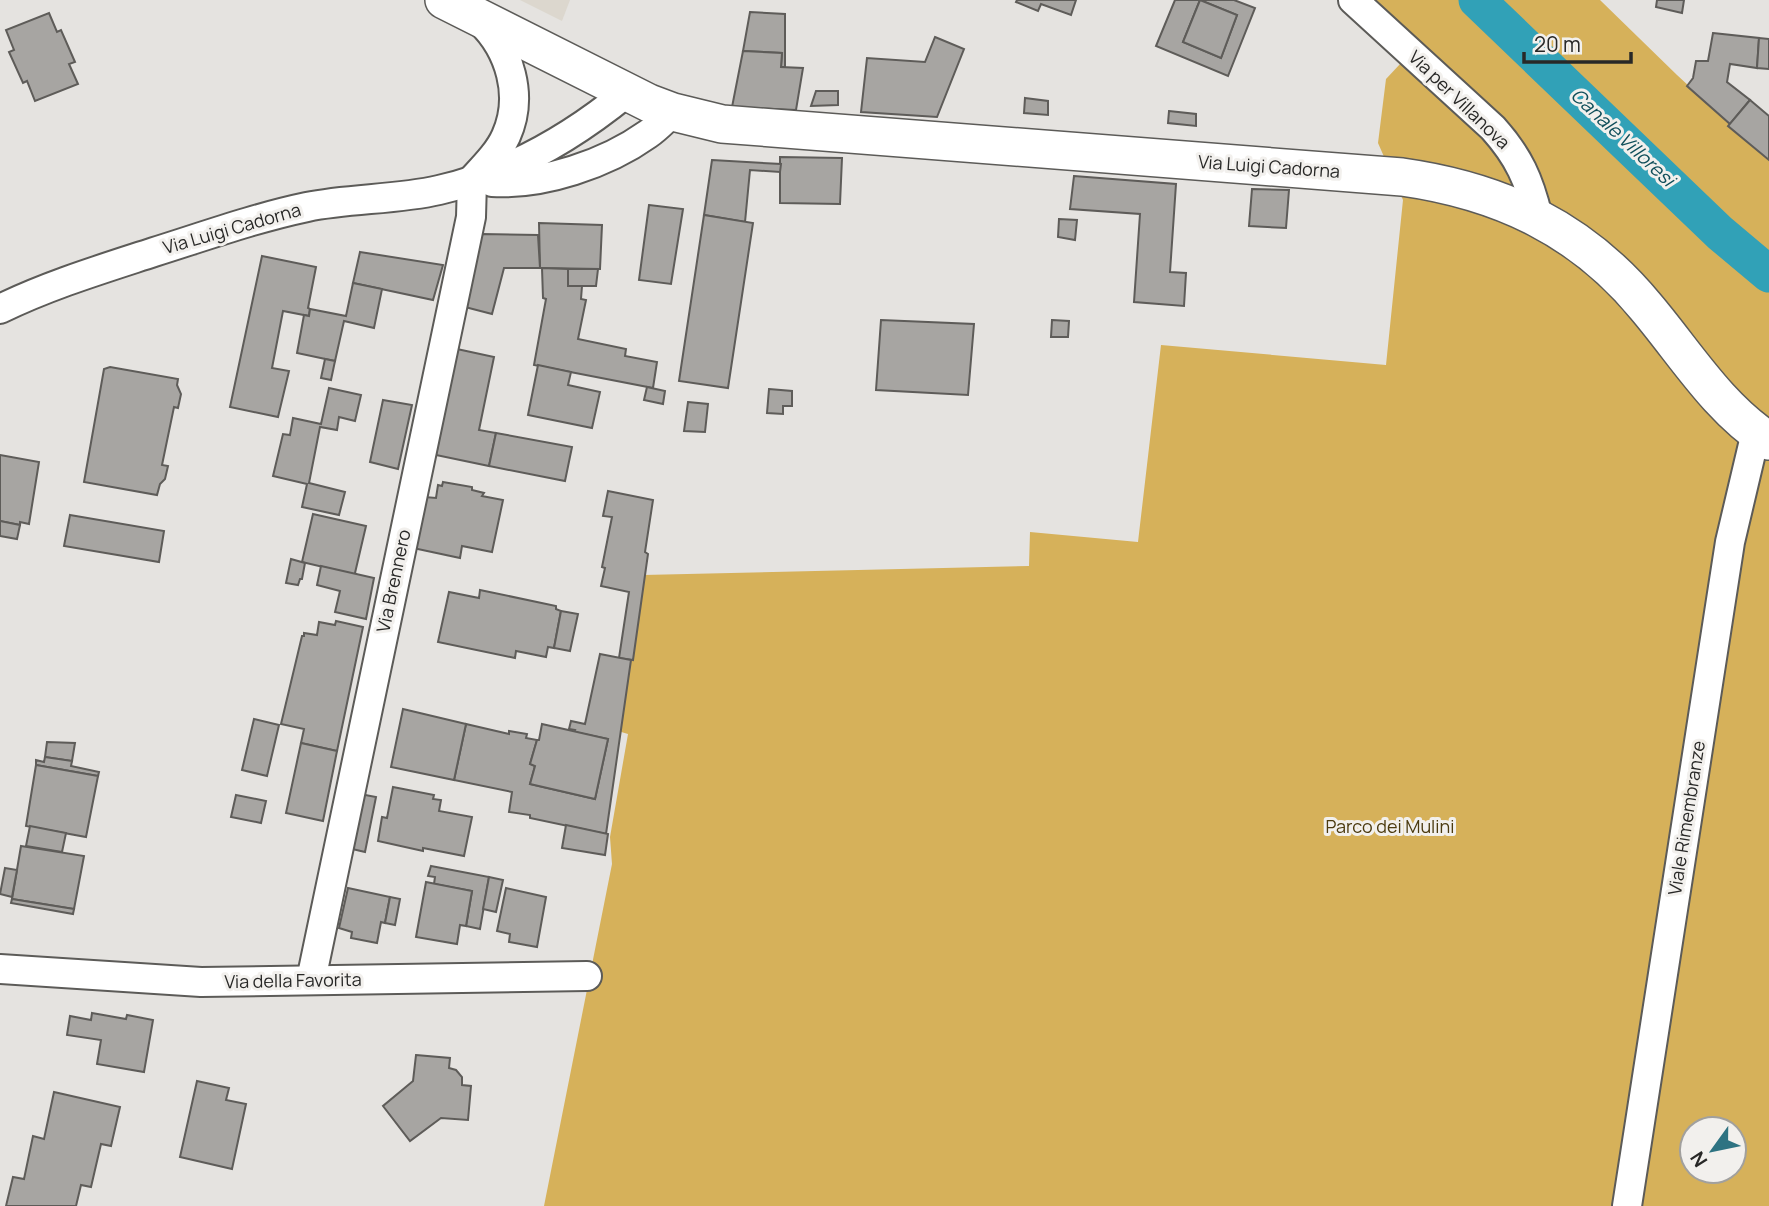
<svg xmlns="http://www.w3.org/2000/svg" width="1769" height="1206" viewBox="0 0 1769 1206" font-family="Manrope,sans-serif">
  <style>
    .built { fill: #dcd7ce }
    .green { fill: #d6b15a; fill-rule: evenodd }
    .lines { fill: none; stroke-linecap: round; stroke-linejoin: round }
    .canal { stroke: #31a1b7; stroke-width: 37 }
    .building { fill: #a7a5a2; stroke: #5e5c59; stroke-width: 2; fill-rule: evenodd }
    .minor-casing { stroke: #5c5b58; stroke-width: 32 }
    .tertiary-casing { stroke: #5c5b58; stroke-width: 40 }
    .minor { stroke: #fff; stroke-width: 28 }
    .tertiary { stroke: #fff; stroke-width: 37 }
    .labels { text-anchor: middle; stroke-width: 6; stroke-linejoin: round; paint-order: stroke }
    .street-label { font-size: 18px; fill: #282827; stroke: #f2f0ed }
    .park-label { font-size: 18px; fill: #4b3a0f; stroke: #f2f0ed }
    .water-label { font-size: 19px; font-style: italic; fill: #0f4e5a; stroke: #f2f0ed }
  </style>
  <rect width="100%" height="100%" fill="#e5e3e0"/>
  <path class="built" d="M520,0H570L562,21Z"/>
  <path class="green" d="M1366,0H1600L1677,75L1769,160V1206H544L612,864L610,837L628,734L618,731L643,575L1029,566L1030,532L1138,542L1161,345L1386,365L1403,200L1378,143L1386,79L1416,47ZM1692,1129H1734V1171H1692Z"/>
  <g class="lines">
    <path class="canal" d="M1477,0L1720,233L1769,274"/>
  </g>
  <g class="building">
    <path d="M1017,0H1076L1071,15L1041,4L1038,11L1016,2Z"/>
    <path d="M1175,0H1234L1255,8L1228,76L1156,46ZM1200,0L1237,15L1221,58L1183,42Z"/>
    <path d="M1200,0L1237,15L1221,58L1183,42Z"/>
    <path d="M1657,0H1684L1682,13L1656,7Z"/>
    <path d="M750,12L785,14V67H781L782,53L743,51Z"/>
    <path d="M49,13L57,32L61,30L75,62L69,64L78,84L35,101L27,81L23,83L9,52L14,50L6,30Z"/>
    <path d="M1713,33L1759,38L1757,68L1730,64L1727,82L1750,100L1730,124L1687,86L1693,78L1696,61H1708Z"/>
    <path d="M935,37L964,49L937,117L861,112L867,58L925,62Z"/>
    <path d="M1759,38L1769,39V69L1757,68Z"/>
    <path d="M743,51L782,53L781,67L803,68L796,110L732,107Z"/>
    <path d="M816,91H838V105L811,106Z"/>
    <path d="M1025,98L1048,101V115L1024,113Z"/>
    <path d="M1750,100L1769,116V160L1728,126Z"/>
    <path d="M1169,111L1196,114V126L1168,123Z"/>
    <path d="M780,157L842,158L840,204L780,203Z"/>
    <path d="M712,160L781,164L780,172L750,170L745,222L704,215Z"/>
    <path d="M1074,176L1176,184L1170,272L1186,273L1184,306L1134,302L1140,214L1070,209Z"/>
    <path d="M1252,189L1289,190L1286,228L1249,226Z"/>
    <path d="M649,205L683,209L671,284L639,280Z"/>
    <path d="M704,215L753,223L728,388L679,381Z"/>
    <path d="M1059,219L1077,220L1075,240L1058,237Z"/>
    <path d="M539,223L602,225L600,269L540,268Z"/>
    <path d="M482,234L538,235L540,268H504L492,314L465,307Z"/>
    <path d="M360,252L443,265L433,300L353,283Z"/>
    <path d="M262,256L316,267L308,308L310,309L309,316L283,311L272,368L289,371L278,417L230,407Z"/>
    <path d="M542,268L568,269V286H582L581,299L586,300L578,339L626,349L625,356L657,362L653,388L534,365L546,299L543,298Z"/>
    <path d="M568,269H598L596,286H568Z"/>
    <path d="M353,283L382,289L374,328L344,321L335,361L297,353L304,315L309,316L310,309L346,316Z"/>
    <path d="M881,320L974,324L968,395L876,390Z"/>
    <path d="M1052,320L1069,321L1068,337H1051Z"/>
    <path d="M457,349L494,357L479,430L496,433L489,466L436,455Z"/>
    <path d="M325,359L335,361L331,380L321,378Z"/>
    <path d="M538,365L571,372L568,385L600,392L592,428L528,415Z"/>
    <path d="M110,367L178,379L177,385L181,394L178,408L174,407L162,465L168,466L165,479L160,484L157,495L84,482L104,369Z"/>
    <path d="M647,387L665,391L663,404L644,400Z"/>
    <path d="M329,388L361,395L355,421L339,417L337,430L320,427L309,483L345,492L339,515L302,507L307,484L273,476L283,434L290,435L293,418L321,424Z"/>
    <path d="M769,389L792,391V406H783V414L767,413Z"/>
    <path d="M383,400L412,405L398,469L370,462Z"/>
    <path d="M688,402L708,404L705,432L684,431Z"/>
    <path d="M496,433L572,447L565,481L489,466Z"/>
    <path d="M0,455L39,462L29,524L20,522V525L0,521Z"/>
    <path d="M443,482L472,487V490L484,493L482,496L503,500L492,552L462,546L460,558L413,548L425,497L436,498L438,485L442,486Z"/>
    <path d="M608,491L653,500L645,552L648,554L633,660L619,658L629,592L601,586L605,568L602,567L612,517L603,516Z"/>
    <path d="M313,514L366,526L355,573L357,575L302,562Z"/>
    <path d="M70,515L164,531L159,562L64,546Z"/>
    <path d="M0,521L20,525L17,539L0,536Z"/>
    <path d="M291,559L305,563L302,579H300L298,585L286,583Z"/>
    <path d="M321,566L374,578L366,619L335,612L340,591L317,585Z"/>
    <path d="M480,590L556,606V609L561,611L554,648L548,647L546,657L516,651L515,658L438,642L449,592L479,598Z"/>
    <path d="M561,611L578,614L570,651L554,648Z"/>
    <path d="M336,621L363,627L337,751L301,743L304,729L281,724L302,636H304V633L317,635L319,622L335,625Z"/>
    <path d="M600,654L631,660L606,834L530,818V815L509,812L512,792L454,780L466,724L509,734V731L527,734L526,738L537,740L530,764L535,766L530,784L595,799L608,739L574,732L575,730L569,729L571,721L585,724Z"/>
    <path d="M403,709L466,724L454,780L391,767Z"/>
    <path d="M254,719L279,725L267,776L242,770Z"/>
    <path d="M542,724L608,739L595,799L530,784L535,766L530,764L537,740H539Z"/>
    <path d="M47,742L75,743L72,761L45,757Z"/>
    <path d="M301,743L337,751L323,821L286,813Z"/>
    <path d="M45,757L72,761L71,766L99,772L98,776L36,765V760L44,762Z"/>
    <path d="M36,765L98,776L86,837L26,826Z"/>
    <path d="M393,787L434,795L433,799L441,800L439,811L472,817L464,856L423,848V851L378,841L382,817L387,818Z"/>
    <path d="M360,794L376,797L365,852L348,848Z"/>
    <path d="M236,795L266,801L261,823L231,817Z"/>
    <path d="M566,825L608,834L605,855L562,848Z"/>
    <path d="M30,826L66,833L62,852L26,846Z"/>
    <path d="M21,846L84,856L74,909L12,899Z"/>
    <path d="M431,866L489,877L480,929L466,926L472,891L434,884L435,877L428,876Z"/>
    <path d="M5,868L17,870L12,897L0,894Z"/>
    <path d="M489,877L503,880L496,912L483,909Z"/>
    <path d="M426,882L472,891L466,926L460,925L457,944L416,937Z"/>
    <path d="M348,888L390,897L385,923L381,922L377,943L351,938L352,932L339,928Z"/>
    <path d="M506,888L546,897L537,947L509,942L510,934L497,931Z"/>
    <path d="M390,897L400,899L395,925L385,923Z"/>
    <path d="M12,899L74,909L73,914L11,903Z"/>
    <path d="M92,1013L126,1019L127,1015L153,1020L144,1072L97,1064L101,1040L67,1035L70,1016L91,1020Z"/>
    <path d="M416,1055L450,1058L449,1068L456,1070L462,1077V1085L471,1086L468,1120L441,1118L410,1141L383,1106L413,1081Z"/>
    <path d="M197,1081L229,1088L226,1100L246,1104L232,1169L180,1157Z"/>
    <path d="M54,1092L120,1107L111,1146L101,1144L91,1187L81,1185L76,1206H6L13,1177L24,1179L33,1136L44,1139Z"/>
  </g>
  <g class="lines">
    <g class="minor-casing">
      <g id="minor">
        <path d="M1353,0L1493,128C1519,157 1529,180 1538,217"/>
        <path d="M473,179C485,166 499,152 506,136C524,96 510,50 480,21"/>
        <path d="M492,182C543,185 606,164 648,134C657,128 664,120 673,112"/>
        <path d="M0,309C49,285 102,269 154,252C205,236 255,218 307,207C350,198 396,200 439,190C509,174 571,138 626,93"/>
        <path d="M0,969L201,982L587,976"/>
        <path d="M311,980L471,217L472,181"/>
        <path d="M1627,1206L1730,542L1756,432"/>
      </g>
    </g>
    <g class="tertiary-casing">
      <path id="tertiary" d="M444,0L649,103L673,112L722,124L1402,177C1501,191 1582,229 1646,307C1685,353 1717,407 1769,441"/>
    </g>
    <use href="#minor" class="minor"/>
    <use href="#tertiary" class="tertiary"/>
  </g>
  <g class="labels">
    <g class="street-label">
      <text transform="translate(1459 100) rotate(44)" y="6">Via per Villanova</text>
      <text transform="translate(1269 167) rotate(4)" y="6">Via Luigi Cadorna</text>
      <text transform="translate(232 229) rotate(-16)" y="6">Via Luigi Cadorna</text>
      <text transform="translate(394 581) rotate(-78)" y="6">Via Brennero</text>
      <text transform="translate(1687 818) rotate(-81)" y="6">Viale Rimembranze</text>
      <text transform="translate(293 981) rotate(-1)" y="6">Via della Favorita</text>
    </g>
    <g class="park-label">
      <text x="1390" y="833">Parco dei Mulini</text>
    </g>
    <g class="water-label">
      <text transform="translate(1623 137) rotate(43)" y="7">Canale Villoresi</text>
    </g>
  </g>
  <g transform="translate(1713 1150) rotate(237)"><circle r="33" fill="#f2f0ed" stroke="#a1a09e" stroke-width="2"/>
  <path d="M0-5L12 26L0 18L-12 26Z" fill="#2e7382"/>
  <text y="-10" font-size="19" font-weight="bold" text-anchor="middle" fill="#282827">N</text>
  </g>
  <path d="M1524 52v10h107v-10" fill="none" stroke="#282827" stroke-width="3.5"/>
  <text x="1534" y="52" font-size="21" fill="#282827" stroke="#f2f0ed" stroke-width="5" paint-order="stroke">20 m</text>
</svg>
